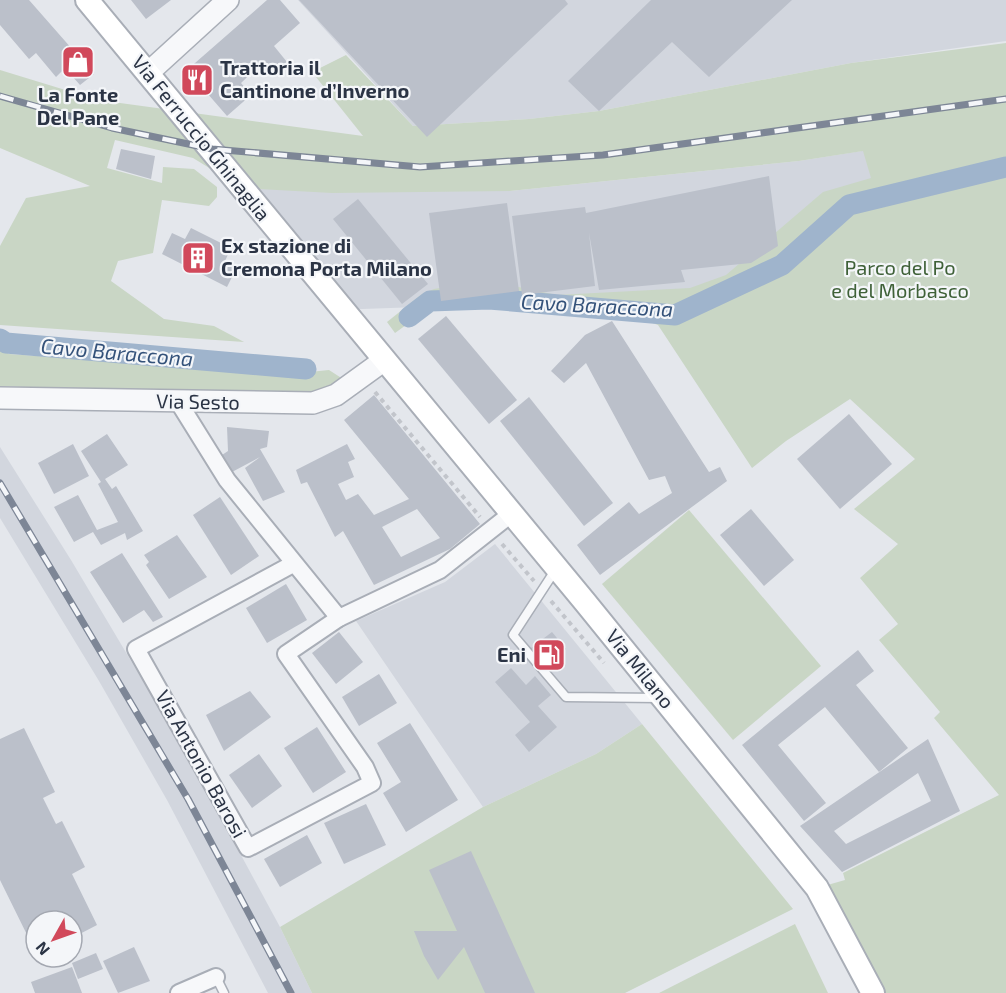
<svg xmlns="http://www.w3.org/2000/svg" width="1006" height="993" viewBox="0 0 1006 993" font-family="'Exo 2',sans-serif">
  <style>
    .built { fill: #d2d6de }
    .green { fill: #c9d6c5 }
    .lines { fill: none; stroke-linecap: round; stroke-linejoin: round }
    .canal { stroke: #9fb4cc; stroke-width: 21 }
    .building { fill: #bbc0ca; fill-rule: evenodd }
    .service-casing { stroke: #a9aeb7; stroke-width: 11 }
    .minor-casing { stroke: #a9aeb7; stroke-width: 20 }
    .tertiary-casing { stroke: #a9aeb7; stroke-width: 24 }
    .secondary-casing { stroke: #a9aeb7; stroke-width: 26 }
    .path { stroke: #c2c5cb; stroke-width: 4; stroke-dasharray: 4.5 4.5; stroke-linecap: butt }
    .service { stroke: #f7f8fa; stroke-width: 8 }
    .minor { stroke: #f7f8fa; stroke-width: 16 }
    .tertiary { stroke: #f7f8fa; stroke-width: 21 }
    .secondary { stroke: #fff; stroke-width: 22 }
    .rail-casing { stroke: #7d8696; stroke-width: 7 }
    .rail { stroke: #f4f6f9; stroke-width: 4.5; stroke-dasharray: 14; stroke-linecap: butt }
    .labels { text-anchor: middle; stroke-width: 4.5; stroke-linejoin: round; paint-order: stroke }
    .poi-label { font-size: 20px; font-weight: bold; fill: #2b3445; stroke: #f4f6f9; text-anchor: start }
    .street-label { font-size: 20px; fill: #2b3445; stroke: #f4f6f9 }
    .park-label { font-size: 20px; fill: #3f6138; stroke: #f4f6f9 }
    .water-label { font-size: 21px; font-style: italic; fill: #34527a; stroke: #f4f6f9 }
  </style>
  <rect width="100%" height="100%" fill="#e4e7ec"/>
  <g class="built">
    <path d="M298,0H1006V41L851,63L599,111L529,119L413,126Z"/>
    <path d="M1006,128V158L689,306L589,301L334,310L233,182L510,191L799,161Z"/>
    <path d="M0,447L71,560L184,750L280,927L312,993H268L167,800L99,681L0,518Z"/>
    <path d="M495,544L642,724L596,754L483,807L356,621L445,582Z"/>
  </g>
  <g class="green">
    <path d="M1006,43V993H874L817,888L845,880L843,873L999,795L934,718L940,712L879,640L898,624L860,578L898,544L854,509L915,459L850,399L786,441L752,468L658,325L630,315L435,304L395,333L387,322L422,294L434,289L508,276L509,285L557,295L690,288L726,275L823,192L871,178L863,151L799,161L510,191L332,193L242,188L193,158L115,140L107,168L162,183L163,167L194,169L217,187V197L209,206L162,200L153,253L118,261L111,281L164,319L214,326L244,342L0,325V246L26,198L90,186L0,148V70L98,100L363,136L312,72L346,55L413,126L529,119L599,111L851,63Z"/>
    <path d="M0,348L9,354L290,374L329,370L346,381L309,396L181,394L0,386Z"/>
    <path d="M689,510L821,666L733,740L602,584Z"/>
    <path d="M642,724L793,909L625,993H312L280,927L483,807L596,754Z"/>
    <path d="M795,924L828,993H659Z"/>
  </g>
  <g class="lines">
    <g class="canal">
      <path d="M409,317L430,301L489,299L675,315L782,265L849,205L1006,167"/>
      <path d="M0,339L6,343L306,369"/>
    </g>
  </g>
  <g class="building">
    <path d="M0,0H29L94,74L80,85L65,68L56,77L36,53L29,59L0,25Z"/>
    <path d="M131,0H171L146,19Z"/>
    <path d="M267,0H280L300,23L274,46L287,62L270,77L260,65L241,83L251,95L227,116L187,70Z"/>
    <path d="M299,0H565L568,4L427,137Z"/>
    <path d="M651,0H792L709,77L672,42L599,111L568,81Z"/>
    <path d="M121,149L155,156L151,179L116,169Z"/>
    <path d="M769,176L778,246L751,263L681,270L685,282L599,290L589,233L595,286L522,295L512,216L585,207L586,213Z"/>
    <path d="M358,199L428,284L402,304L333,219Z"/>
    <path d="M507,203L519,291L441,301L429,213Z"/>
    <path d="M191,228L231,248L225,261L237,267L227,287L162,254L172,233L185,239Z"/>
    <path d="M446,316L517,400L489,424L418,339Z"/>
    <path d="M612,321L709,472L720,467L727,481L600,575L577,545L629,502L639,514L672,493L665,476L649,480L586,363L564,383L551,371L585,335Z"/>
    <path d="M374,395L480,524L450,549L374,585L343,531L335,537L307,482L301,484L296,470L347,444L355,459L348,462L354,477L338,484L346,500L358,494L374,515L409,499L344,420ZM417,509L440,538L401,557L382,527Z"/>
    <path d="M529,397L613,503L584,526L500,421Z"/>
    <path d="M849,414L892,464L840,509L797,459Z"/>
    <path d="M227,427L269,431L267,447L260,449L285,492L263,501L245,468L260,457L232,472L222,455L228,451Z"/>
    <path d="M107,434L128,465L105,479L112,489L116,486L143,531L127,540L125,533L101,545L93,532L74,542L54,507L78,495L97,530L118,522L98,484L101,482L81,451Z"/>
    <path d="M73,444L89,476L54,494L38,463Z"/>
    <path d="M220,497L259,556L231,575L193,515Z"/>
    <path d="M751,509L794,560L764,586L720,535Z"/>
    <path d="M177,535L207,577L169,599L146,565L149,562L144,555Z"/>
    <path d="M122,553L136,575L163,617L153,622L144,610L123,623L90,572Z"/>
    <path d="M286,584L307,620L267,643L246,608Z"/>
    <path d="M339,632L363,662L336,684L312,653Z"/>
    <path d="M552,632L566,649L544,665L531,648Z"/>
    <path d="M858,650L874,671L856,685L908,748L879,772L825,707L778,745L826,803L804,821L742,745Z"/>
    <path d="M511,668L526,685L535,676L551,695L538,706L557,727L529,752L515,735L530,722L495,682Z"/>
    <path d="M379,674L397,703L359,726L342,697Z"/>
    <path d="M250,691L271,717L224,751L206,715Z"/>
    <path d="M410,723L458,800L406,832L383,793L401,782L377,743Z"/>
    <path d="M317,727L346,772L313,793L284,748Z"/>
    <path d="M24,728L55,792L43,798L56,824L62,821L85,867L72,874L97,925L72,938V921H36V953L0,880V739Z"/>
    <path d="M928,739L960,811L842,872L800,826ZM918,773L931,801L846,844L834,831Z"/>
    <path d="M259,754L282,786L252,808L229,775Z"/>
    <path d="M366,804L386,845L344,864L324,823Z"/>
    <path d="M307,835L322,863L280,887L264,859Z"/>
    <path d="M471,851L535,993H485L464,947L438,980L424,956L414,931H457L429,870Z"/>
    <path d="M134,947L150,981L118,993L103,961Z"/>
    <path d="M96,953L103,969L78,979L72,963Z"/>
    <path d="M72,967L82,993H35L31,982Z"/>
  </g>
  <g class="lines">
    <g class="service-casing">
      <g id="service">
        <path d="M556,569L513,635L566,697L659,698"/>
        <path d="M216,977L224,993"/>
      </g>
    </g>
    <g class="minor-casing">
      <g id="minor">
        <path d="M179,403L227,480L339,618"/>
        <path d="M293,564L136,649L248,848L372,783L365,767L286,654L339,618L440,570L511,514"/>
        <path d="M179,993L216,977"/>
      </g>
    </g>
    <g class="tertiary-casing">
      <g id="tertiary">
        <path d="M148,73L228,0"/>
        <path d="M0,398L313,403L336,395L383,361"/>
      </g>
    </g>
    <g class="secondary-casing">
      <path id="secondary" d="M87,0L585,602L817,888L873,993"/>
    </g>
    <g class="path">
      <path d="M375,392L480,517"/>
      <path d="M502,544L534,581"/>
      <path d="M551,601L604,663"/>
    </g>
    <use href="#service" class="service"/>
    <use href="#minor" class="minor"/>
    <use href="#tertiary" class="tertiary"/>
    <use href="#secondary" class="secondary"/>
    <g class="rail-casing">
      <g id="rail">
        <path d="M0,96L112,128L212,149L420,167L603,155L1006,99"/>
        <path d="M0,483L188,799L291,993"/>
      </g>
    </g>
    <use href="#rail" class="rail"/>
  </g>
  <defs>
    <g id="shop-square" transform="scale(1.725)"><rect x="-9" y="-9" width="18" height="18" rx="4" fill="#d1495b" stroke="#f4f6f9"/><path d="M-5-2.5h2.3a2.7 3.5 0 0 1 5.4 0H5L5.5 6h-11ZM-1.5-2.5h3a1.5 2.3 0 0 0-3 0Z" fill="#fff"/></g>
    <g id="restaurant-square" transform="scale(1.725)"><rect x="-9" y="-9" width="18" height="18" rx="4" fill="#d1495b" stroke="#f4f6f9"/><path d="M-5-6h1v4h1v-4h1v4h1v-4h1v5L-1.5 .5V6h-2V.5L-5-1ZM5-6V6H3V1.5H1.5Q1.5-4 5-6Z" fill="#fff"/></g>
    <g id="building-square" transform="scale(1.725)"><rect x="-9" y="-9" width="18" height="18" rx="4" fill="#d1495b" stroke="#f4f6f9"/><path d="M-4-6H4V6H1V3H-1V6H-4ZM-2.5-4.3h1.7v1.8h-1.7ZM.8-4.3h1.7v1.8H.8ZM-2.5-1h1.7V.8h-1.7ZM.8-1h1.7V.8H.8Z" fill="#fff"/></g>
    <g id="fuel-square" transform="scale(1.725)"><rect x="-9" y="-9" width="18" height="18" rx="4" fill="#d1495b" stroke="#f4f6f9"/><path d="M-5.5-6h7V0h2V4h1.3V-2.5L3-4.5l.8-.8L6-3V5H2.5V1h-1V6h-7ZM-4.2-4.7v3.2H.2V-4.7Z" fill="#fff"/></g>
  </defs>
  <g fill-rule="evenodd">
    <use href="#shop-square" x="78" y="62"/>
    <use href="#restaurant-square" x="197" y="80"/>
    <use href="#building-square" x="198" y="258"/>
    <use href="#fuel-square" x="549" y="655"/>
  </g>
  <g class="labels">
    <g class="poi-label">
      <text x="220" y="75">Trattoria il<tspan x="220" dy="23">Cantinone d’Inverno</tspan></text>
      <text x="78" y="102" text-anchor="middle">La Fonte<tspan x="78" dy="23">Del Pane</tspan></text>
      <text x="221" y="253">Ex stazione di<tspan x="221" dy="23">Cremona Porta Milano</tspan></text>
      <text x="526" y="662" text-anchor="end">Eni</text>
    </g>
    <g class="street-label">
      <text transform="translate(201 138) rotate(51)" y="7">Via Ferruccio Ghinaglia</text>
      <text transform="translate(198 402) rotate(1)" y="7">Via Sesto</text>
      <text transform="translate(640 669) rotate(51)" y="7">Via Milano</text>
      <text transform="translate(201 764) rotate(61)" y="7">Via Antonio Barosi</text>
    </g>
    <g class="park-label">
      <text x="900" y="275">Parco del Po<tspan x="900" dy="23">e del Morbasco</tspan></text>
    </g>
    <g class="water-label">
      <text transform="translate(597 306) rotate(3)" y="7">Cavo Baraccona</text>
      <text transform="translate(117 353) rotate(5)" y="7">Cavo Baraccona</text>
    </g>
  </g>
  <g transform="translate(54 939) rotate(230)"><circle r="28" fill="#f4f6f9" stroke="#a4a8b1" stroke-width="1.5"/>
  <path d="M0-4.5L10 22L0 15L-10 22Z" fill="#d1495b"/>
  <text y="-9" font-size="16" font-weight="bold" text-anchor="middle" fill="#2b3445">N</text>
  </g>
</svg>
